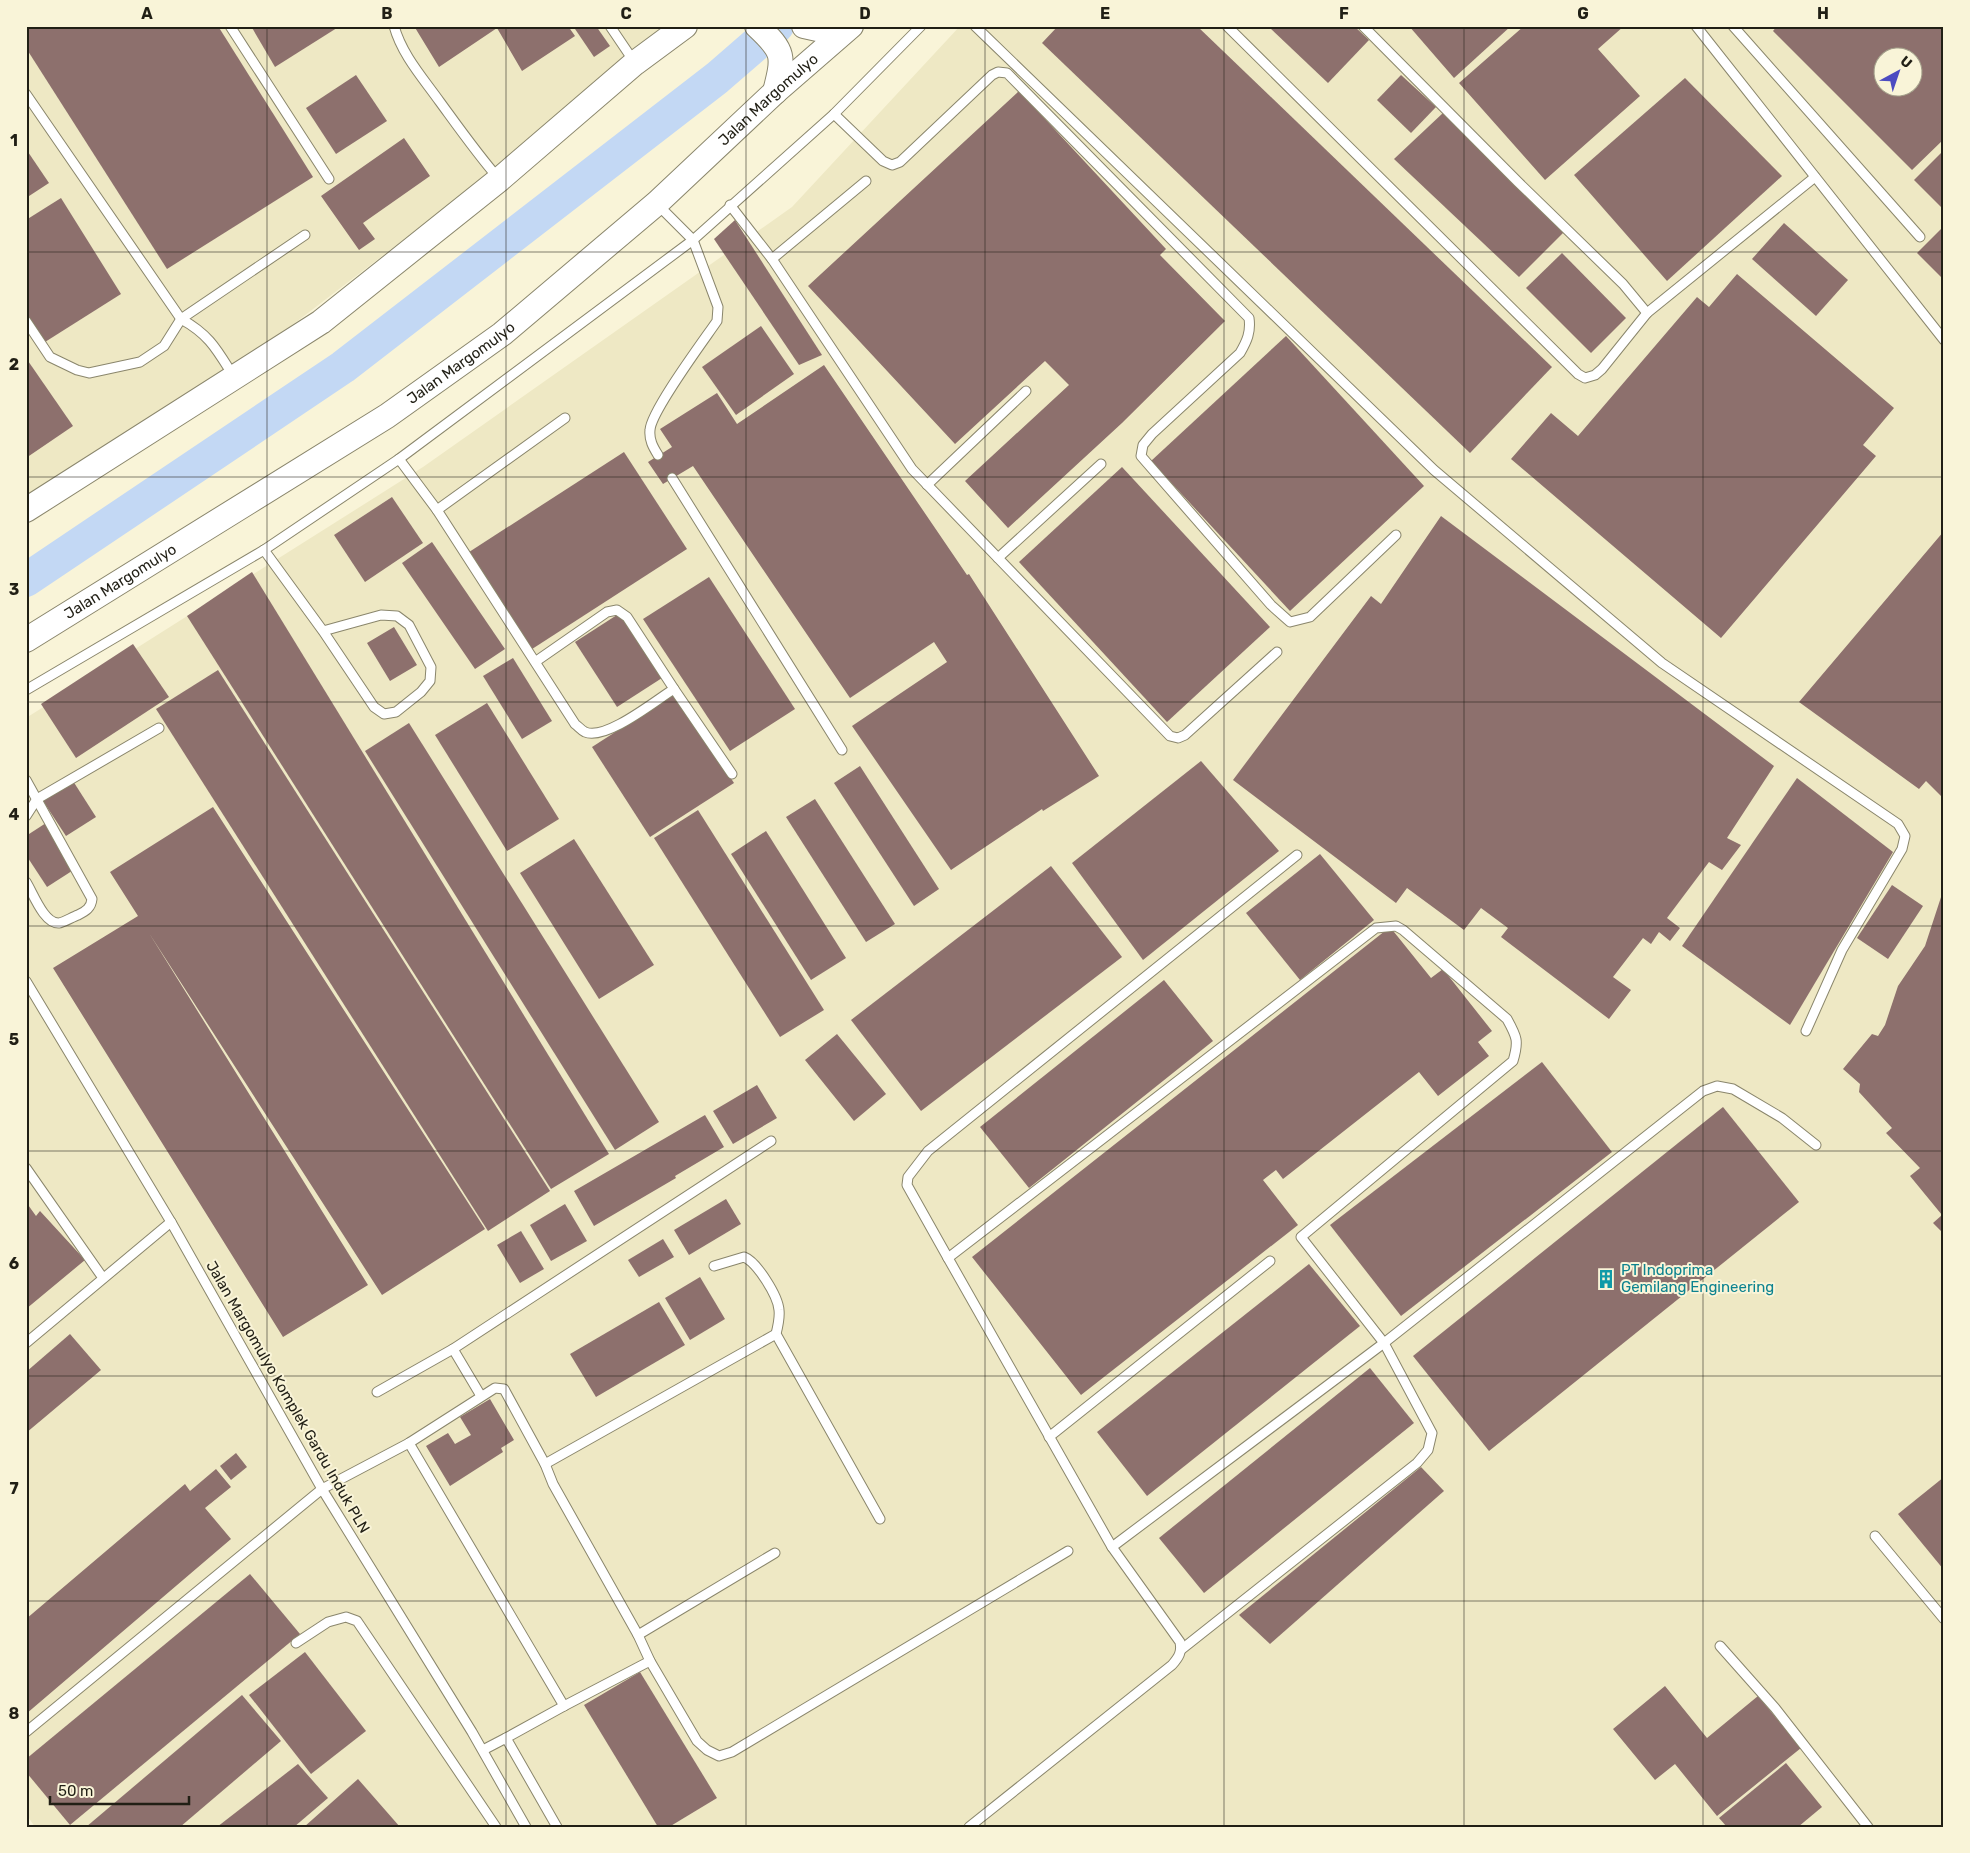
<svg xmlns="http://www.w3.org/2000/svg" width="1970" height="1853" viewBox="0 0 1970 1853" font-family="Rubik,sans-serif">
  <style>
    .built { fill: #eee8c4; fill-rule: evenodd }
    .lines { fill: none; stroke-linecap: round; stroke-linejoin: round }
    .river { stroke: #c3d8f4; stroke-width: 34 }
    .building { fill: #8d706d; fill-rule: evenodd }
    .service-casing { stroke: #8a866c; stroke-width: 11 }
    .secondary-casing { stroke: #8a866c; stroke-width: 26 }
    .service { stroke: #fff; stroke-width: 9 }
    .secondary { stroke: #fff; stroke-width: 24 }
    .grid { fill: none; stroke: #211f15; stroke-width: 1; stroke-opacity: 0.55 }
    .labels { text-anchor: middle; stroke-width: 4; stroke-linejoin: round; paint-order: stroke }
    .street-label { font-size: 15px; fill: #211f15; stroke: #f9f4d8 }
    .culture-label { font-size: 15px; fill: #0d838f; stroke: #f9f4d8; text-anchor: start }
    .neatline { fill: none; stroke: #211f15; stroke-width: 2 }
    .grid-label { font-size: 16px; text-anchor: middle; font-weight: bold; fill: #211f15 }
  </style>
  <rect width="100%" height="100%" fill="#f9f4d8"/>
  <g class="built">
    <path d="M26,26H673L632,64L291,326L26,497Z"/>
    <path d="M960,26H1944V1827H35L26,1814V718L423,467L792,207ZM1882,58H1912V88H1882Z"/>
  </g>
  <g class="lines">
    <path class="river" d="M26,580L343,367L717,78L777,26"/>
  </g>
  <g class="building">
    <path d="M26,26H218L313,177L167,269L26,48Z"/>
    <path d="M251,26H340L275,67Z"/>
    <path d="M414,26H568L575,36L522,71L497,28L439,67Z"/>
    <path d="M573,26H596L610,46L594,57Z"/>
    <path d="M1058,26H1197L1552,367L1470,453L1042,43Z"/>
    <path d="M1268,26H1354L1369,40L1328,83Z"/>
    <path d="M1409,26H1511L1454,78Z"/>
    <path d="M1524,26H1624L1598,49L1640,96L1545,180L1459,83Z"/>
    <path d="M1777,26H1944V139L1912,170L1773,31ZM1882,58H1912V88H1882Z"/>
    <path d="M356,75L387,121L336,154L306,108Z"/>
    <path d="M1401,75L1436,107L1411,133L1377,100Z"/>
    <path d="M1685,78L1782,176L1667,281L1574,175Z"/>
    <path d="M1019,91L1166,249L1160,255L1225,321L1122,423L1008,528L965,481L1069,385L1045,361L955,444L808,286Z"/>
    <path d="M1444,112L1564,232L1519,277L1394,159Z"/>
    <path d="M404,138L430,176L363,223L375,239L359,250L321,196Z"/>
    <path d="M26,149L49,183L26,198Z"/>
    <path d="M1944,150V210L1914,180Z"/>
    <path d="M61,198L121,294L45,342L26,313V220Z"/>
    <path d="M735,220L822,355L799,365L714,239Z"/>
    <path d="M1784,223L1848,280L1816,316L1752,259Z"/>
    <path d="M1944,226V280L1917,253Z"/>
    <path d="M1562,253L1626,318L1591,353L1526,288Z"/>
    <path d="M1737,274L1894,408L1863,445L1876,456L1721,638L1511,459L1551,413L1578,436L1697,297L1709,307Z"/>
    <path d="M761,326L794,374L736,415L702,367Z"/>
    <path d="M1286,336L1424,486L1290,611L1151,461Z"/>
    <path d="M26,358L73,426L26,458Z"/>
    <path d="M824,365L967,575L969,574L1099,776L1043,811L1042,809L951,870L852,726L947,662L934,642L850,698L693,466L663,484L648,462L672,447L660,429L717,393L737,424Z"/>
    <path d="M624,452L687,549L529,651L466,554Z"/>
    <path d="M1122,467L1270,627L1167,722L1019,562Z"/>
    <path d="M392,497L423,543L365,582L334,535Z"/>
    <path d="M1441,516L1774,766L1727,838L1741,845L1722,870L1709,862L1667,918L1680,928L1670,941L1659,932L1651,944L1643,938L1613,977L1631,990L1609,1019L1501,937L1508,928L1481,908L1464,930L1407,888L1396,903L1233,780L1371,596L1381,604Z"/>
    <path d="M1944,531V799L1926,781L1919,789L1799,702Z"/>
    <path d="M432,542L505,649L475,669L402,563Z"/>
    <path d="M252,572L609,1154L551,1189L187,616Z"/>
    <path d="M709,577L795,709L730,751L643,619Z"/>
    <path d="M620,613L662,678L617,707L575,642Z"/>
    <path d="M394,627L417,665L390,681L367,643Z"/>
    <path d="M133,644L169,697L76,758L41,704Z"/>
    <path d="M513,658L552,721L522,739L483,676Z"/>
    <path d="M218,670L550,1191L488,1231L156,709Z"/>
    <path d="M676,693L734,783L650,837L592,747Z"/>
    <path d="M487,703L559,819L507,851L435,735Z"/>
    <path d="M409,723L659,1122L615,1150L365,751Z"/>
    <path d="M1201,761L1279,851L1143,960L1072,863Z"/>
    <path d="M860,766L939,889L914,906L834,783Z"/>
    <path d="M1797,778L1893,852L1790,1025L1682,946Z"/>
    <path d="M73,781L96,817L66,836L43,801Z"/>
    <path d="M815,799L895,924L866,942L786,817Z"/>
    <path d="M213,807L485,1229L382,1295L149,933L368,1285L283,1337L53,968L138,916L110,872Z"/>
    <path d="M698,810L824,1010L780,1037L654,838Z"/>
    <path d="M46,823L75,869L47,887L26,855V836Z"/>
    <path d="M766,831L846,958L811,980L731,854Z"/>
    <path d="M574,839L654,965L599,999L520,873Z"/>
    <path d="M1320,854L1374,920L1300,980L1246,913Z"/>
    <path d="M1051,866L1122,957L921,1111L851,1020Z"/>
    <path d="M1892,885L1923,906L1888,959L1857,938Z"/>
    <path d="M1943,891H1944V1234L1933,1223L1942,1215L1910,1176L1920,1168L1886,1133L1892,1128L1859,1092L1860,1084L1843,1069L1872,1034L1878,1036L1885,1025L1898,986L1925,946Z"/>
    <path d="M1390,927L1431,978L1443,969L1492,1031L1478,1042L1489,1056L1438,1096L1419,1072L1283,1179L1276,1170L1263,1180L1298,1225L1081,1395L972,1257Z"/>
    <path d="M1164,980L1213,1041L1029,1188L980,1127Z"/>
    <path d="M837,1034L886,1094L854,1121L805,1060Z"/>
    <path d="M1542,1062L1612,1152L1401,1316L1330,1225Z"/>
    <path d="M757,1085L777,1118L733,1144L713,1111Z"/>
    <path d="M1723,1107L1799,1202L1489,1451L1413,1356Z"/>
    <path d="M705,1115L724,1147L675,1176L676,1178L594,1226L574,1191Z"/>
    <path d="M726,1199L741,1224L689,1255L674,1230Z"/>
    <path d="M26,1202L36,1216L40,1211L85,1260L26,1309Z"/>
    <path d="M565,1204L587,1241L551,1261L530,1225Z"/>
    <path d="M521,1231L544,1269L520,1283L497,1245Z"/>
    <path d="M663,1239L674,1257L639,1277L628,1260Z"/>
    <path d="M1309,1264L1360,1326L1147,1496L1097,1432Z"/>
    <path d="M700,1277L725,1319L690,1340L665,1298Z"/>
    <path d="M659,1302L685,1345L596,1397L570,1354Z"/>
    <path d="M70,1334L101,1370L26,1433V1372Z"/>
    <path d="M1370,1368L1414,1423L1204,1593L1159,1538Z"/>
    <path d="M490,1399L514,1440L501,1448L503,1452L450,1486L426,1446L448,1433L455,1444L471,1435L460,1417Z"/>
    <path d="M236,1453L247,1467L231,1480L220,1466Z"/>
    <path d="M1421,1467L1444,1491L1270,1644L1239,1615Z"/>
    <path d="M216,1469L231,1487L205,1508L231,1539L26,1714V1619L185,1484L190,1491Z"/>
    <path d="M1944,1477V1570L1898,1514Z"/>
    <path d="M250,1574L300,1634L70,1825L26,1772V1759Z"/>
    <path d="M305,1652L366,1731L311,1774L249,1695Z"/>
    <path d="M640,1672L717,1798L669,1827H658L584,1705Z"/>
    <path d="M1665,1686L1707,1738L1758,1696L1801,1748L1717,1816L1675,1764L1655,1780L1613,1729Z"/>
    <path d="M242,1695L281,1741L180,1827H86Z"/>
    <path d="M1786,1763L1822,1807L1798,1827H1727L1719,1818Z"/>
    <path d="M298,1764L328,1798L294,1827H217Z"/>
    <path d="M358,1779L400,1827H304Z"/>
  </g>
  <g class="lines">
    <g class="service-casing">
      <g id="service">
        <path d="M230,26L329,179"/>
        <path d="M394,26C402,55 423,78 440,102C459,128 478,155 499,179"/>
        <path d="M610,26L635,63"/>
        <path d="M975,26L1434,470L1662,663L1898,824L1905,836L1902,849L1842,950L1806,1031"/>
        <path d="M1227,26L1578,374L1585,378L1595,375L1602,369L1647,313L1815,177"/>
        <path d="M1363,26L1518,182L1623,284L1647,313"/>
        <path d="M1696,26L1944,340"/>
        <path d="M1733,26L1920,237"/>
        <path d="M26,94L181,319C210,335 217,350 234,377"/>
        <path d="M834,114L883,161L892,165L900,162L992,75L998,72L1007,73L1249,318C1251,332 1247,341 1240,353L1152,434L1143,445L1141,456L1271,605L1290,622L1310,617L1396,535"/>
        <path d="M657,204L693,240L718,307L717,321C704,340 651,411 650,430C649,440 653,447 658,455"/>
        <path d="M730,205L772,259L912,469L1170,736L1178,738L1185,735L1277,652"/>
        <path d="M772,259L866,181"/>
        <path d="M26,321L50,357L77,370L89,373L140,362L164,346L181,319L305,235"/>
        <path d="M399,459L437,510L565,418"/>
        <path d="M672,478L842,750"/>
        <path d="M927,485L1026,391"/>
        <path d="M437,510L575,724C578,726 581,730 585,732C606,741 656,700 674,689L627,617L617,610L607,612L535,662"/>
        <path d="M264,550L323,631L374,707L384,714L396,712L421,692L430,681L431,667L409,625L397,616L381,615L323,631"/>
        <path d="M998,558L1101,464"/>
        <path d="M674,689L732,774"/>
        <path d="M26,690L264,550L399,459L693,240L834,114L921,26"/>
        <path d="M26,780L92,899C91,908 86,911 78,915C72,917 65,922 59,923C44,924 33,893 26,882"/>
        <path d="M26,816L37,799L159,728"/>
        <path d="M26,981L171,1222L322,1489L472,1732L526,1827"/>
        <path d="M26,1168L103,1278"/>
        <path d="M948,1258L907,1185L908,1177L928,1151L1297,855"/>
        <path d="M714,1266L744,1257C757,1262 778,1296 779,1310C780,1318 778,1326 776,1334L880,1519"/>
        <path d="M26,1343L171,1222"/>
        <path d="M377,1392L453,1349"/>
        <path d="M481,1396L453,1349L771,1141"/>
        <path d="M1049,1437L1270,1261"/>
        <path d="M409,1443L564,1706"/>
        <path d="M545,1464L776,1334"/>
        <path d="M1875,1536L1944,1619"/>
        <path d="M1112,1547L948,1258L1376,928L1396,926L1403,930L1507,1019C1517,1037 1519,1041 1513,1061L1301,1237L1384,1343L1432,1433L1428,1450L1417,1463L1182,1649"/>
        <path d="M638,1635L775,1553"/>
        <path d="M296,1643L328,1622L346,1617L357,1621L496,1827"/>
        <path d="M1720,1646L1775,1708L1868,1827"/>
        <path d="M26,1732L322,1489L409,1443L495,1388L504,1389L545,1464L553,1484L638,1635L650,1661L697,1741L707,1750L719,1756L732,1752L1068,1551"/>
        <path d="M483,1750L506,1738"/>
        <path d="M557,1827L506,1738L564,1706L650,1661"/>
        <path d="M969,1827L1172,1665C1179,1657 1182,1652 1180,1642L1112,1547L1384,1343L1703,1091L1717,1086L1733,1089L1782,1118L1816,1145"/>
      </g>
    </g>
    <g class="secondary-casing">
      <g id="secondary">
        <path d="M757,26C785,52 784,56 775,92"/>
        <path d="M804,26L831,32L845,26"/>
        <path d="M26,510L321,322L500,179L635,63L685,26"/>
        <path id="s1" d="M26,640L387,416L502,334L657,203L775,92L851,26"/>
      </g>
    </g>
    <use href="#service" class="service"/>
    <use href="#secondary" class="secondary"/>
  </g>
  <path class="grid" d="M267,26V1827M506,26V1827M746,26V1827M985,26V1827M1224,26V1827M1464,26V1827M1703,26V1827M26,252H1944M26,477H1944M26,702H1944M26,926H1944M26,1151H1944M26,1376H1944M26,1601H1944"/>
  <defs>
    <g id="building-bare" transform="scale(1.5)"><path d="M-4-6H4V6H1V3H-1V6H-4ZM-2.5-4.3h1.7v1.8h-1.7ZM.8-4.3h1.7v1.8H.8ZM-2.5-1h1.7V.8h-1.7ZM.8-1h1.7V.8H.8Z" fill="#0f9aa8" stroke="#f9f4d8" stroke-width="2.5" paint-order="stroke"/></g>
  </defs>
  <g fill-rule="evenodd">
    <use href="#building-bare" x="1606" y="1279"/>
  </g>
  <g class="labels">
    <g class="street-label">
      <text dy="5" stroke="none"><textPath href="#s1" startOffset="921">Jalan Margomulyo</textPath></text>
      <text dy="5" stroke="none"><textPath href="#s1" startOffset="516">Jalan Margomulyo</textPath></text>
      <text dy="5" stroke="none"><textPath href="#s1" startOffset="111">Jalan Margomulyo</textPath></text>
      <text transform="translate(288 1397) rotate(60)" y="5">Jalan Margomulyo Komplek Gardu Induk PLN</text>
    </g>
    <g class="culture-label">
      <text x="1621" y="1275">PT Indoprima<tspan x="1621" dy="17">Gemilang Engineering</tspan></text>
    </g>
  </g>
  <rect width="1970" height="1853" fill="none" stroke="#f9f4d8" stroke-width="55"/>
  <g transform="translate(1898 72) rotate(40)"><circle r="24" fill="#f9f4d8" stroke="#a39f8a"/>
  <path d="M0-4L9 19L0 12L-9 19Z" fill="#4c4bc1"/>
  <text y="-8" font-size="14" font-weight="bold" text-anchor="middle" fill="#211f15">U</text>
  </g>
  <path d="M50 1796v8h139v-8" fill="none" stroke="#211f15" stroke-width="2.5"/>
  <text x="58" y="1796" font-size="15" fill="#211f15" stroke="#f9f4d8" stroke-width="4" paint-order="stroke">50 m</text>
  <rect x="28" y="28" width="1914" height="1798" class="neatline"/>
  <g class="grid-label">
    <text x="147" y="19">A</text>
    <text x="387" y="19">B</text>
    <text x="626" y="19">C</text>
    <text x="865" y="19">D</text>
    <text x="1105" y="19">E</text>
    <text x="1344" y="19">F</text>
    <text x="1583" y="19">G</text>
    <text x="1823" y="19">H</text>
    <text x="14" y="146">1</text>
    <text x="14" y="370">2</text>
    <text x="14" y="595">3</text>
    <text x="14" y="820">4</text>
    <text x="14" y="1045">5</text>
    <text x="14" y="1269">6</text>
    <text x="14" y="1494">7</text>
    <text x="14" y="1719">8</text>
  </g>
</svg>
